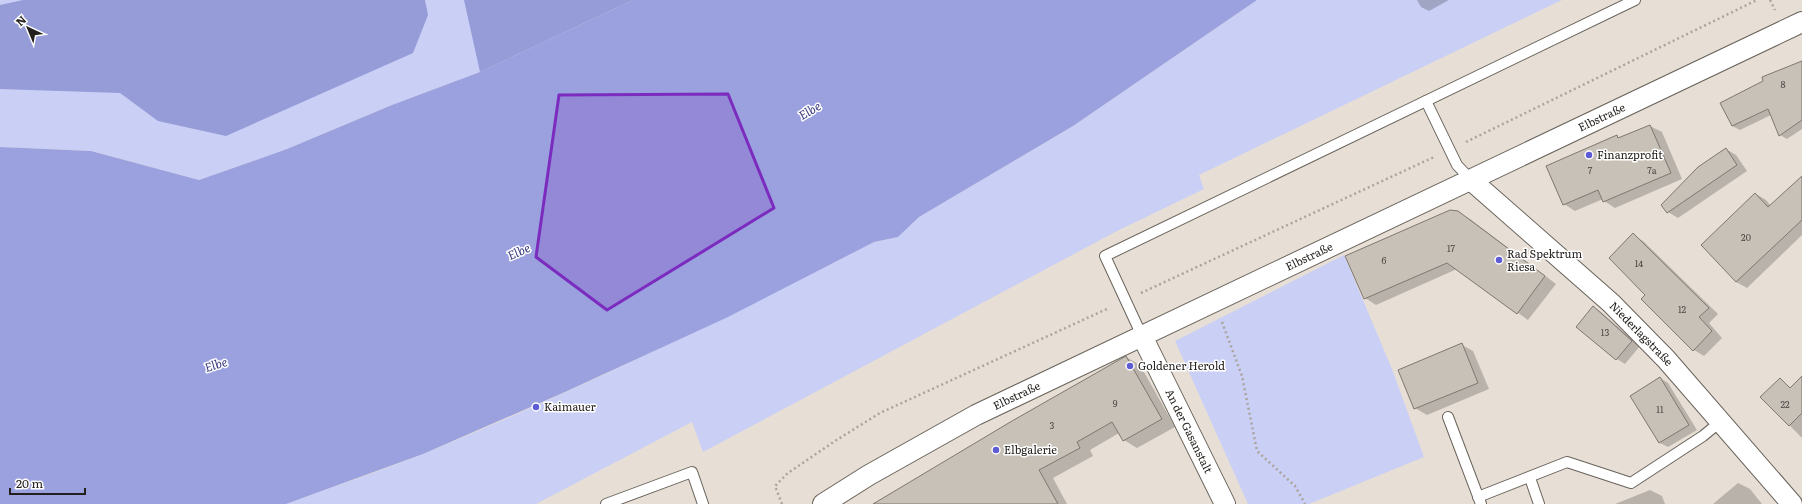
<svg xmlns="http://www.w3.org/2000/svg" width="1802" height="504" viewBox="0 0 1802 504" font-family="Literata,serif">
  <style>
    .green { fill: #cacff5 }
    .forest { fill: #959cd8 }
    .water { fill: #9aa1de }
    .shadow { fill: #0003 }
    .building { fill: #c8c1b8; stroke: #7f7870 }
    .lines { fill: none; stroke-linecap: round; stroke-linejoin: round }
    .lane-casing { stroke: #69635b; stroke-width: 12 }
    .street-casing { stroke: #69635b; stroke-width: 22 }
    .path { stroke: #aba49d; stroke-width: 2.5; stroke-dasharray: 2 3; stroke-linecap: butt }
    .lane { stroke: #fff; stroke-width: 10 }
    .street { stroke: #fff; stroke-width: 20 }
    .marked { fill: #7b2cbf; fill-opacity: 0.2; stroke: #7b2cbf; stroke-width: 3; stroke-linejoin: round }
    .poi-dot { fill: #5d5cd4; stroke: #fff; stroke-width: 1.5 }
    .labels { text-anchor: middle; stroke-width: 3; stroke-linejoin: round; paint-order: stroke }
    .number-label { font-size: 9px; fill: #4c4844 }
    .street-label { font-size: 11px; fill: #23201d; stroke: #fff }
    .poi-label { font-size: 11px; fill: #23201d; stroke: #fff; text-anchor: start }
    .water-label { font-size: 12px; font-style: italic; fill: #383980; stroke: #fff }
  </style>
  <rect width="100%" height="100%" fill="#e7dfd6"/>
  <g class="green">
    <path d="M0,0H633L480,72L392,105L287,149L199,180L91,151L0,147Z"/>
    <path d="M1257,0H1562L1199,175L1204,189L1117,231L703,452L692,422L536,504H286C332,487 378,472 423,454C577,391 726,317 874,242L898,237L919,217L1073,126Z"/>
    <path d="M1344,255L1392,369L1424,457L1309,504H1248L1175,341Z"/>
  </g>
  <g class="forest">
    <path d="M23,0H425L428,15L413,53L226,136L158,121L120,93L0,89V5Z"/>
    <path d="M464,0H633L480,72Z"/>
  </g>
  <path class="water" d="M633,0H1257L1073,126L919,217L898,237L874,242L728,317L565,392L423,454L286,504H0V147L91,151L199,180L287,149L392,105L480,72Z"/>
  <g class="shadow">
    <path d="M1417,0H1449L1429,11L1421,7Z"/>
    <path d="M1802,62V129L1787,139L1780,135L1771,115L1740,130L1732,126Z"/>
    <path d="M1650,126L1662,132L1682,179L1615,208L1604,201L1603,199L1575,211L1564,204L1617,136L1620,139Z"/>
    <path d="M1726,149L1736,155L1747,171L1678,218L1668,212Z"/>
    <path d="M1802,177V235L1747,288L1736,282L1756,194L1766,200L1771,206Z"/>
    <path d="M1458,212L1470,219L1556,284L1528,320L1457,269L1376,305L1365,298Z"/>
    <path d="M1633,235L1643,241L1718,314L1709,323L1722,338L1704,356L1694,350L1647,295Z"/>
    <path d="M1594,307L1601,312L1640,346L1625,364L1617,359L1577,327Z"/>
    <path d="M1462,345L1473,351L1489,389L1427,415L1415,408Z"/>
    <path d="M1126,357L1140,365L1175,427L1137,448L1124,440L1119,433L1090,450L1093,456L1053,478L1067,504H875Z"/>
    <path d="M1660,378L1668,383L1697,430L1668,447L1660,443L1631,396Z"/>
    <path d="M1780,379L1791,388H1802V438L1762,397Z"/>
    <path d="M1738,483L1750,489L1762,504H1713Z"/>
    <path d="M1650,490L1662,496L1665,504H1615Z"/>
  </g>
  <g class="building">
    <path d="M1802,61V120L1779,136L1768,109L1732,126L1720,103L1763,81L1762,77Z"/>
    <path d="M1650,125L1671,173L1603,202L1598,190L1563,205L1546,166L1617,135L1618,138Z"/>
    <path d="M1726,148L1737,165L1667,213L1661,205L1698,167Z"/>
    <path d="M1802,176V220L1736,282L1701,245L1755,193L1768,207Z"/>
    <path d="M1450,210L1458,211L1545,276L1517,314L1447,263L1364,299L1345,256Z"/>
    <path d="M1633,233L1709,308L1699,317L1712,331L1693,351L1641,299L1645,295L1609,258Z"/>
    <path d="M1593,306L1632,341L1616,360L1576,327Z"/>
    <path d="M1462,343L1478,383L1414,409L1398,370Z"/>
    <path d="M1126,356L1162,419L1123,441L1112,422L1077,442L1080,448L1039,470L1058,504H873L1012,421Z"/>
    <path d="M1802,376V413L1789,426L1760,397L1780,378L1790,388Z"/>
    <path d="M1660,377L1689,425L1659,443L1630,396Z"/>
  </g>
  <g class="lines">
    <g class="lane-casing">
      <g id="lane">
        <path d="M1426,101L1457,165L1472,181"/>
        <path d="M1142,336L1105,256L1635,0"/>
        <path d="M1448,417L1481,504"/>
        <path d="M1530,478L1539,504"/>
        <path d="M1478,497L1567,462L1631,483L1703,436L1720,422"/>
        <path d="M606,504L692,472L703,504"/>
      </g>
    </g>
    <g class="street-casing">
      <g id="street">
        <path id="s1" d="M1472,181L1611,303L1666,359L1792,504"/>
        <path id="s2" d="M1142,336L1225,504"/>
        <path id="s3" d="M823,504L869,475L976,415L1802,22"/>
      </g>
    </g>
    <g class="path">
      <path d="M1770,0L1775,10"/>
      <path d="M1466,142L1757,0"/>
      <path d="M1141,293L1434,157"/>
      <path d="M1222,322L1242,376L1257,451L1295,486L1305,504"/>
      <path d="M782,504L775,486L788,473L835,441L880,413L1109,308"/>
    </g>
    <use href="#lane" class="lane"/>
    <use href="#street" class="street"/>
  </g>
  <path class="marked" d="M728,94L774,208L607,310L536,257L559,95Z"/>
  <g class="poi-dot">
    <circle cx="1589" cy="155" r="4"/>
    <circle cx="1499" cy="260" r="4"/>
    <circle cx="1130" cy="366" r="4"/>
    <circle cx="536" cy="407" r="4"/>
    <circle cx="996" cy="450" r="4"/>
  </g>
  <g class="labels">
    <g class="number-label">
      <text x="1783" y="88">8</text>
      <text x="1590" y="174">7</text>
      <text x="1652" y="174">7a</text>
      <text x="1746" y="241">20</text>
      <text x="1451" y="252">17</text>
      <text x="1384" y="264">6</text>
      <text x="1639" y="267">14</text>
      <text x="1682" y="313">12</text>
      <text x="1605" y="336">13</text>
      <text x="1115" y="407">9</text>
      <text x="1785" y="408">22</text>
      <text x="1660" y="413">11</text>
      <text x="1052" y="429">3</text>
    </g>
    <g class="street-label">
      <text dy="4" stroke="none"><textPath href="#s3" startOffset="870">Elbstraße</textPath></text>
      <text dy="4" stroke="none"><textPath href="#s3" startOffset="546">Elbstraße</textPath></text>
      <text dy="4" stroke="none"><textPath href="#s1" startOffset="228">Niederlagstraße</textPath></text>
      <text dy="4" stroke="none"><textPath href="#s3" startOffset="222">Elbstraße</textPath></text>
      <text dy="4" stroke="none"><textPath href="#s2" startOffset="106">An der Gasanstalt</textPath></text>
    </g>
    <g class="poi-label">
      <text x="1597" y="159">Finanzprofit</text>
      <text x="1507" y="258">Rad Spektrum<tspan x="1507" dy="13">Riesa</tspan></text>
      <text x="1138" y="370">Goldener Herold</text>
      <text x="544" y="411">Kaimauer</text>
      <text x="1004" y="454">Elbgalerie</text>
    </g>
    <g class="water-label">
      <text transform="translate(810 111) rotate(-30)" y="4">Elbe</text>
      <text transform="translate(519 252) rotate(-24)" y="4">Elbe</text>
      <text transform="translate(216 365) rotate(-17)" y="4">Elbe</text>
    </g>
  </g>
  <g transform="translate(28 28) rotate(316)" stroke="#ffffff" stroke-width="3" paint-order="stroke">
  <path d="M0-3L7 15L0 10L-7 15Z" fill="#23201d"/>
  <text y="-6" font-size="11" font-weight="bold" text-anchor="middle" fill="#23201d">N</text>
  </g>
  <path d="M10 488v6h75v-6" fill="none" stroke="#23201d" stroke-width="2"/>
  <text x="16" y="488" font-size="12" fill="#23201d" stroke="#ffffff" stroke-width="3" paint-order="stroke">20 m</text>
</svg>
